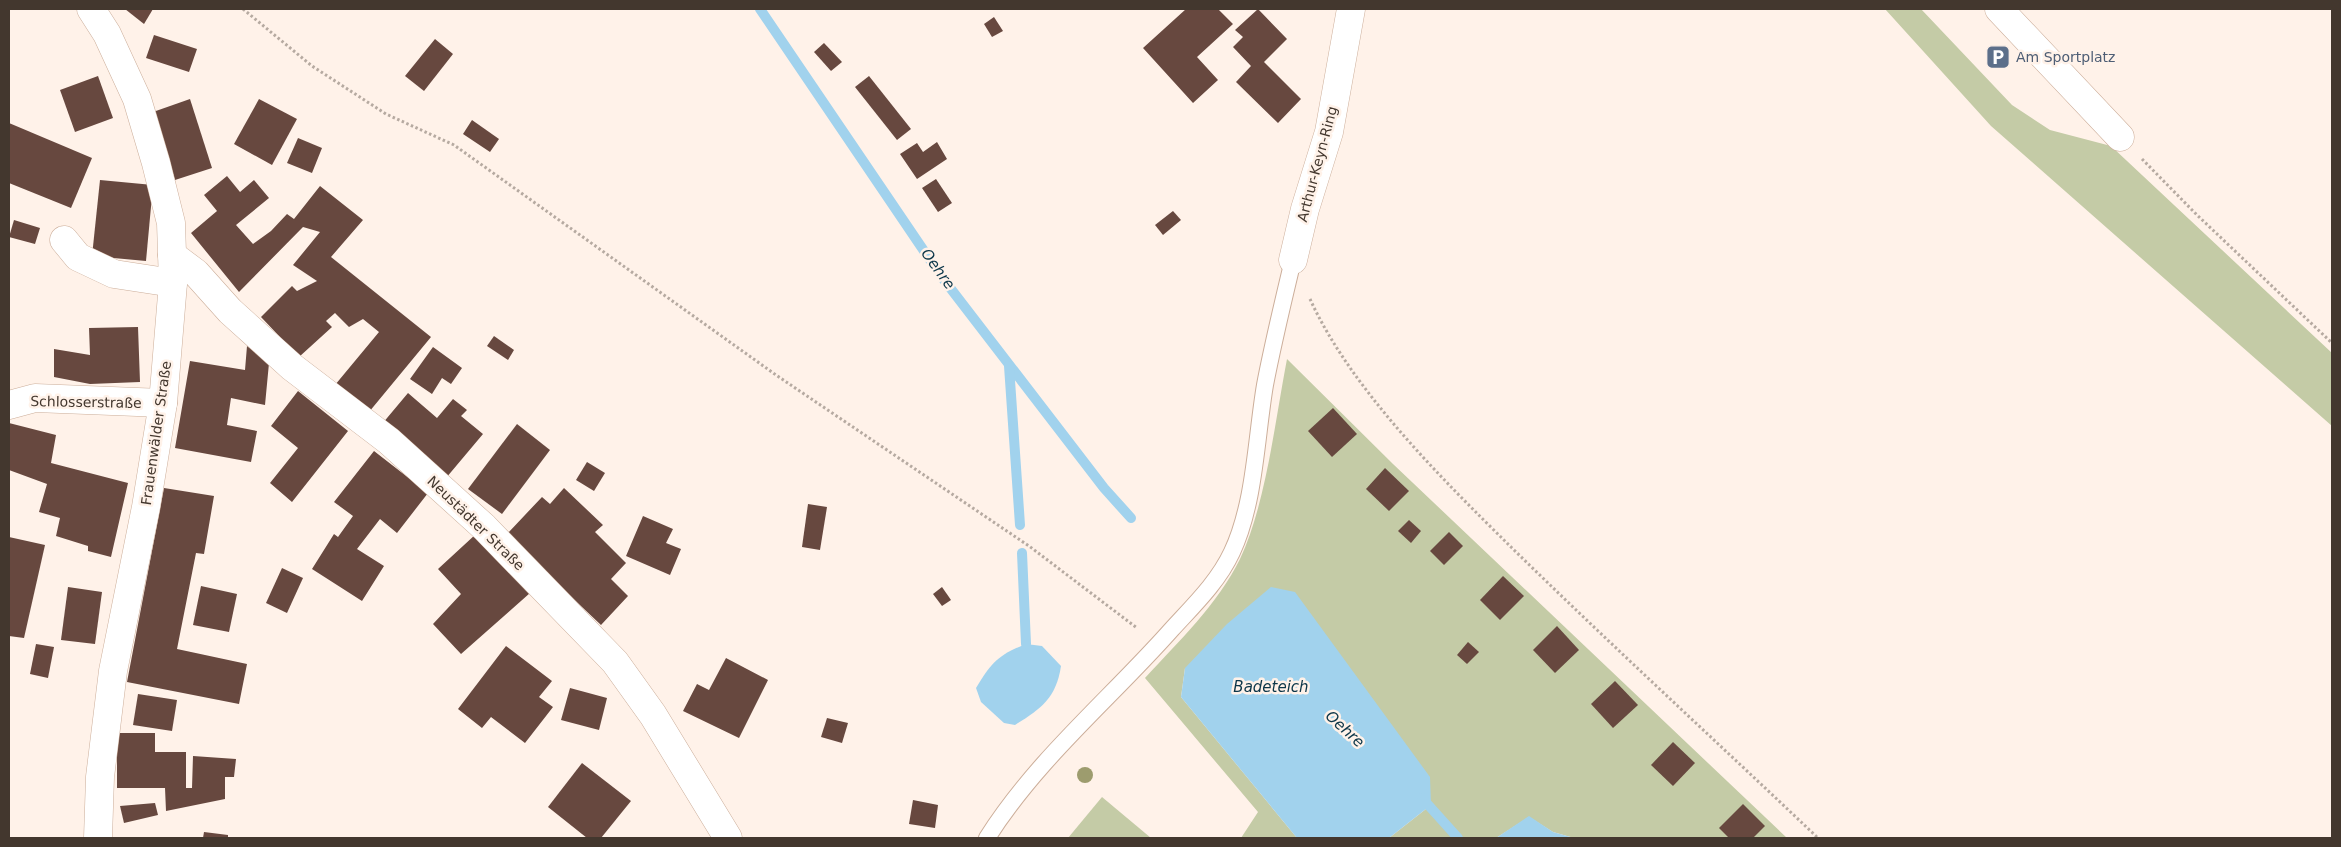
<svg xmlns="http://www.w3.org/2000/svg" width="2341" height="847" viewBox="0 0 2341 847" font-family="'DejaVu Sans',sans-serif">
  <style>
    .green { fill: #c4cba6 }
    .water { fill: #a1d2ed }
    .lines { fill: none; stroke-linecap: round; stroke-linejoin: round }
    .stream { stroke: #a1d2ed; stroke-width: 10 }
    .building { fill: #67483f }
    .lane-casing { stroke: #ccae9a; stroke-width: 18 }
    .street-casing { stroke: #ccae9a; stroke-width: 29 }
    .path { stroke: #b6aaa1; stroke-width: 3; stroke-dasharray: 2.5 2.5; stroke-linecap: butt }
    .lane { stroke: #fff; stroke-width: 16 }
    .street { stroke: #fff; stroke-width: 28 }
    .tree { fill: #9d9c6e }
    .labels { text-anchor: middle; stroke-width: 5; stroke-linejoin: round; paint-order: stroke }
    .service-label { font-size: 14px; fill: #4e5e75; stroke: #fff2e9; text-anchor: start }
    .street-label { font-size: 14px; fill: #43372e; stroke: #fff2e9 }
    .water-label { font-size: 15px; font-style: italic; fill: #0c3649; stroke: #fff2e9 }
  </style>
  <rect width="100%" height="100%" fill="#fff2e9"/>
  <g class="green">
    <path d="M1885,9H1921L2012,105L2050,130L2111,146L2332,353V426L1991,126Z"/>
    <path d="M1287,359L1393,464L1787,838H1574L1553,832L1529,817L1496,838H1389L1431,805L1185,668L1181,697L1297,838H1241L1258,812L1145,678C1178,642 1218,604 1240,559C1266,504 1275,421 1287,359Z"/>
    <path d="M1102,797L1151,838H1068Z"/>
  </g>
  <g class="water">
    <path d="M1271,587L1295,592L1430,777L1431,805L1389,838H1297L1181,697L1185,668L1227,624Z"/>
    <path d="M1026,644L1042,646L1061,666C1056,698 1042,708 1015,725L1004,723L981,702L976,688C991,663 998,655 1026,644Z"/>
    <path d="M1529,816L1553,832L1574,838H1496Z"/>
  </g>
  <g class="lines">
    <g class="stream">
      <path d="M760,9L941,276L1104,488L1131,518"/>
      <path d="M1009,366L1020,525"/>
      <path d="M1022,553L1026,644"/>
      <path d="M1422,798L1458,838"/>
    </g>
  </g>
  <g class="building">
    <path d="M125,9H153L144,24Z"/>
    <path d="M1186,9H1218L1233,24L1197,57L1218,80L1193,103L1143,48Z"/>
    <path d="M1258,9L1287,39L1264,62L1301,99L1278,123L1236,82L1251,66L1233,47L1243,37L1235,30Z"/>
    <path d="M994,17L1003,31L992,37L984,24Z"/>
    <path d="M154,35L197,49L189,72L146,58Z"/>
    <path d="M435,39L453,54L424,91L405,76Z"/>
    <path d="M824,43L842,62L831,71L814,52Z"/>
    <path d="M98,76L113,118L75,132L60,90Z"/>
    <path d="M869,76L911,129L897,140L855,87Z"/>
    <path d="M190,99L212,168L175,180L153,112Z"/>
    <path d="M259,99L297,119L272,165L234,144Z"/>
    <path d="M472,120L499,139L490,152L463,134Z"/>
    <path d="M9,123L92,158L71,208L9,183Z"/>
    <path d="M298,138L322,148L312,173L287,163Z"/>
    <path d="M937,142L947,159L917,179L900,154L917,143L923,152Z"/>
    <path d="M227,176L240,192L254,180L269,198L236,225L253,244L271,231L287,214L294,219L320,186L363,220L331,257L431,337L369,412L335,385L379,332L363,319L349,327L335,313L326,321L332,327L299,357L261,317L292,286L297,291L317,281L293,265L320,232L303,227L239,292L191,233L217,211L204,195Z"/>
    <path d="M936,179L952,203L938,212L922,188Z"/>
    <path d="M100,180L153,185L146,261L92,256Z"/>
    <path d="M1173,211L1181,220L1163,235L1155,225Z"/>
    <path d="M14,220L40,228L35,244L9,237Z"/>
    <path d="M138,327L140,382L90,384L54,377V349L90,355L89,328Z"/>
    <path d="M494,336L514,350L508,360L487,346Z"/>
    <path d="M247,346L269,363L265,405L231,398L227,425L257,431L251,462L175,448L190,361L245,370Z"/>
    <path d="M433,347L462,368L451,384L442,378L432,394L410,379Z"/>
    <path d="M298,391L348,431L292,502L270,483L298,448L271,426Z"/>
    <path d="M408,393L437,418L453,399L467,410L461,416L483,434L446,478L382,424Z"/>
    <path d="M1333,408L1357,434L1332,457L1308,431Z"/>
    <path d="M9,423L56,435L51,463L128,483L111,557L88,551V546L56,536L60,518L39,512L47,484L9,470Z"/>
    <path d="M517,424L550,450L502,514L468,489Z"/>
    <path d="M374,451L428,493L397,533L380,519L357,549L384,566L362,601L312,569L334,534L338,537L353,516L334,502Z"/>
    <path d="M587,462L605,473L594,491L576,480Z"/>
    <path d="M1385,468L1409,491L1389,511L1366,489Z"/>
    <path d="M164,488L214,496L204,554L196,553L177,649L247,664L239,704L127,682Z"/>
    <path d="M564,488L603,525L595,532L626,563L611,579L628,596L601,625L506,535L542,497L550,504Z"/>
    <path d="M808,504L827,507L820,550L802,547Z"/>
    <path d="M643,516L673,529L666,543L681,549L670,575L626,556Z"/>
    <path d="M1409,520L1421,531L1411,543L1398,531Z"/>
    <path d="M1449,532L1463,546L1444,565L1430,551Z"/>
    <path d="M476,534L530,593L461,654L433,624L461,594L438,569Z"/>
    <path d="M9,537L45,545L24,638L9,636Z"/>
    <path d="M282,568L303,578L287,613L266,603Z"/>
    <path d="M1503,576L1524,596L1500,620L1480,600Z"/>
    <path d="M201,586L237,594L229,632L193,625Z"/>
    <path d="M68,587L102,592L95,644L61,640Z"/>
    <path d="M942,587L951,600L942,606L933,594Z"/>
    <path d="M1557,626L1579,650L1555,673L1533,650Z"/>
    <path d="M1468,642L1479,652L1467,664L1457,655Z"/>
    <path d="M36,644L54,647L48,678L30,674Z"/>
    <path d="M506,646L552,681L539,697L553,707L525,743L491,717L482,728L458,709Z"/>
    <path d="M726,658L768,680L739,738L683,711L697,684L709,690Z"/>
    <path d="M1615,681L1638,705L1613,728L1591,704Z"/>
    <path d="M570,688L607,698L599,730L561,720Z"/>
    <path d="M138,694L177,700L172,731L133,725Z"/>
    <path d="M827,718L848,723L842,743L821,737Z"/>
    <path d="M117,733H155V752H186V788H192L193,756L236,759L234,777H225V799L166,811L165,788H117Z"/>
    <path d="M1673,742L1695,763L1673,786L1651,765Z"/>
    <path d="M582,763L631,801L601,838H587L548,807Z"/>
    <path d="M913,800L938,805L935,828L909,824Z"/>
    <path d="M155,803L158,815L124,823L120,806Z"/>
    <path d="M1743,804L1765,826L1753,838H1729L1719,828Z"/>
    <path d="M204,832L228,835V838H203Z"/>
  </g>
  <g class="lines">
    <g class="lane-casing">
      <path id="lane" d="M987,838C1037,759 1110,699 1172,629C1194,605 1218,582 1232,552C1255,503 1256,438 1265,385C1273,343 1283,302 1293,260"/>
    </g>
    <g class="street-casing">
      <g id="street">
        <path d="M91,9L107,34L137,99L156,163L171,223L173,283L163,403L146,507L113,671L100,777L98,838"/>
        <path d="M1999,9L2120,137"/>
        <path d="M64,240L78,257L114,274L173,283"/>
        <path d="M172,255L196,273L230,311L292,367L389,441L484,527L615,662L653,715L728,838"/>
        <path d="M1293,260L1305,209L1329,132L1351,9"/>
        <path d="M9,405L35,398L163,403"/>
      </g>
    </g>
    <g class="path">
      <path d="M243,9L312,66L386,114L454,145L776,375L1029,546L1137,628"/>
      <path d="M2142,159L2197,215L2332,343"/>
      <path d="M1310,299C1351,389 1441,478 1511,547C1612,646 1716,741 1818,838"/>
    </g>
    <use href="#lane" class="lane"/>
    <use href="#street" class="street"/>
  </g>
  <circle class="tree" cx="1085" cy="775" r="8"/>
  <defs>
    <g id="parking-square" transform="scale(1.25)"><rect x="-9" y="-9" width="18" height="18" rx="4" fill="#5c6f8a" stroke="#fff2e9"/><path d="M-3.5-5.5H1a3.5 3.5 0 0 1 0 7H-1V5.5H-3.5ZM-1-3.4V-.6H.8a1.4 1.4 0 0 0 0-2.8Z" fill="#fff"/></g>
  </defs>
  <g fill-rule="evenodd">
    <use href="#parking-square" x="1998" y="57"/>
  </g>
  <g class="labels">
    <g class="service-label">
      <text x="2016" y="62">Am Sportplatz</text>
    </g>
    <g class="street-label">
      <text transform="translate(1317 164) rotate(-75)" y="5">Arthur-Keyn-Ring</text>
      <text transform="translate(86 402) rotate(1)" y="5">Schlosserstraße</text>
      <text transform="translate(156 433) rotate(-82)" y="5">Frauenwälder Straße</text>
      <text transform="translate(476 523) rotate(44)" y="5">Neustädter Straße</text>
    </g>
    <g class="water-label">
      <text transform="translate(938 269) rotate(54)" y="5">Oehre</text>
      <text x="1271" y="692">Badeteich</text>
      <text transform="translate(1345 729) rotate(42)" y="5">Oehre</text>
    </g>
  </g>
  <rect width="2341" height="847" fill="none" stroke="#43372e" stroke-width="20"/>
</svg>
